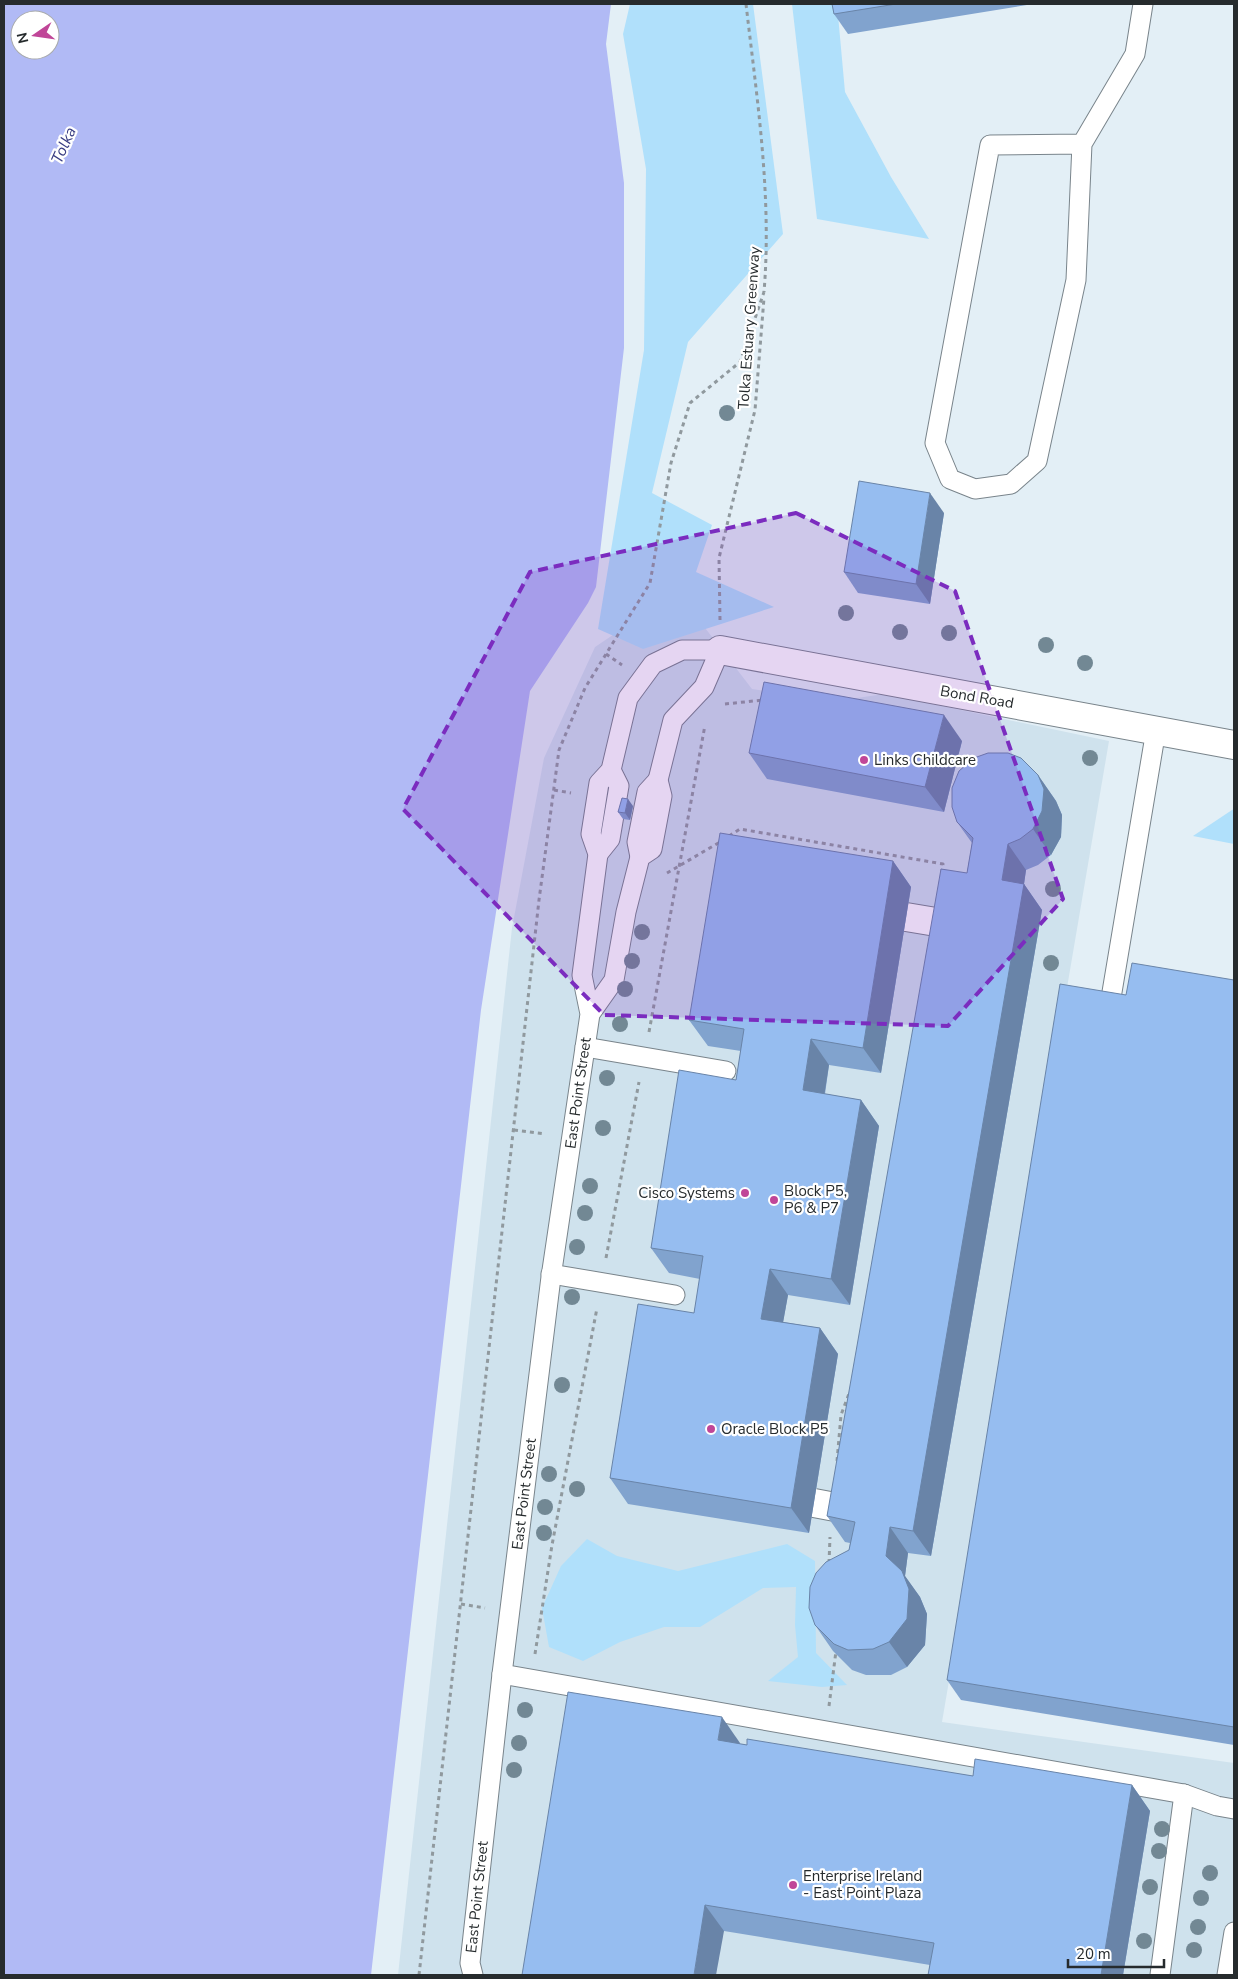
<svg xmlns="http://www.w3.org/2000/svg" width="1238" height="1979" viewBox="0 0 1238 1979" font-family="'Nunito Sans',sans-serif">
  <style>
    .built { fill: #cfe2ed }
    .green { fill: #b0e0fb }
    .water { fill: #b1baf5; fill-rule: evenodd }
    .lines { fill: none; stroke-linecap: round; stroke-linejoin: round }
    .service-casing { stroke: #79848b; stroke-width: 21 }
    .minor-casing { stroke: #79848b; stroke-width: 30 }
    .path { stroke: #90999e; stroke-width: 3; stroke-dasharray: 4 4; stroke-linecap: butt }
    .service { stroke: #fff; stroke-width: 19 }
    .minor { stroke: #fff; stroke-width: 28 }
    .pedestrian-bridge-casing { stroke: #79848b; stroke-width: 30; stroke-linecap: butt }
    .pedestrian-bridge { stroke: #fff; stroke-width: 28 }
    .tree { fill: #728894 }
    .wall { fill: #81a3ce }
    .shaded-wall { fill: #6984a8 }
    .building { fill: #96bdf0; stroke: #6984a8 }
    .marked { fill: #7b2cbf; fill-opacity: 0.2; stroke: #7b2cbf; stroke-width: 4; stroke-dasharray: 10 6; stroke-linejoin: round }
    .poi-dot { fill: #c04698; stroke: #fff; stroke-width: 2 }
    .labels { text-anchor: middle; stroke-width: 4.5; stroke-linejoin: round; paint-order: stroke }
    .street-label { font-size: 15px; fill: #262b2d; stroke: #fff }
    .poi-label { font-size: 15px; fill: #262b2d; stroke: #fff; text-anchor: start }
    .water-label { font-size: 16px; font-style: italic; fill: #393d83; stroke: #fff }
  </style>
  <rect width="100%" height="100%" fill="#e3eff6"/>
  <path class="built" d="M644,614L699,620L752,689L836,701L884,694L1109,741L942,1722L1234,1763V1975H398L512,928L544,758L595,647Z"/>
  <g class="green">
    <path d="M630,4H753L783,234L688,342L652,493L712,525L696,572L774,607L643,649L598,629L644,350L646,169L623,34Z"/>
    <path d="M792,4H837L845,92L891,177L929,239L817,219Z"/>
    <path d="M1234,809V844L1193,836L1232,810Z"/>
    <path d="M587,1539L617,1556L678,1571L787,1544L815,1561L816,1653L847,1685L822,1687L768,1681L798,1657L795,1625L796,1587L763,1588L700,1627H664L620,1642L583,1661L549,1647L542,1608L561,1566Z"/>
  </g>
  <path class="water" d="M4,4H611L606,44L624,183V348L596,587L588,603L530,691L481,1010L371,1975H4ZM20,20H50V50H20Z"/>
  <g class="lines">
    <g class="service-casing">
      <g id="service">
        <path d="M1082,144L990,145L935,443L950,479L975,489L1011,484L1037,461L1076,280L1082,144L1135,54L1143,4"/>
        <path d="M598,854L610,839L619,786L611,770"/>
        <path d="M640,857L637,842L647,792L658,780"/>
        <path d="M1111,998L1156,730"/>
        <path d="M585,1047L726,1071"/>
        <path d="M551,1274L675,1295"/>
        <path d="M502,1674L1184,1794L1217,1806L1234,1809"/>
        <path d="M473,1975L470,1963L502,1674L551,1277L590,1014L582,975L598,854L591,834L599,783L611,770L628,698L653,664L682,650H720L704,687L673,720L658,780L662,796L652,849L640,857L626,912L614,980L590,1014"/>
        <path d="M1160,1975L1184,1794"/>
        <path d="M1227,1975L1234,1932"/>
      </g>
    </g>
    <g class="minor-casing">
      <path id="minor" d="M720,650L1234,745"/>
    </g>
    <g class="path">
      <path d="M746,4C757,99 772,196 764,292"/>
      <path d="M720,620L719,558L755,410L764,298"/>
      <path d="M606,654L622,665"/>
      <path d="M725,704L763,700"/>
      <path d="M554,790L571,793"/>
      <path d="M729,836L740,829L943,864L942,871"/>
      <path d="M667,873L720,842"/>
      <path d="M649,1032L705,725"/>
      <path d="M514,1130L545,1134"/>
      <path d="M606,1258L639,1082"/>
      <path d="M837,1461L841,1415L850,1391"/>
      <path d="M829,1563L830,1537"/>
      <path d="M461,1604L485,1608"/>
      <path d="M535,1654L552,1545L597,1308"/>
      <path d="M829,1706L836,1651"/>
      <path d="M419,1975L539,900L559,750L585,688L650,583L671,463L690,403L740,362L764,292"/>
    </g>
    <use href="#service" class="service"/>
    <use href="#minor" class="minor"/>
    <g class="pedestrian-bridge-casing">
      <g id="pedestrian-bridge">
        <path d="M906,917L954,925"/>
        <path d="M814,1503L851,1510"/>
      </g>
    </g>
    <use href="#pedestrian-bridge" class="pedestrian-bridge"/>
  </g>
  <g class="tree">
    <circle cx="727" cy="413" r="8"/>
    <circle cx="846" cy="613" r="8"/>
    <circle cx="900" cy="632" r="8"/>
    <circle cx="949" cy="633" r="8"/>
    <circle cx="1046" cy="645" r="8"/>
    <circle cx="1085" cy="663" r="8"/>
    <circle cx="1090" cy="758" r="8"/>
    <circle cx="1053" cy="889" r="8"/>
    <circle cx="642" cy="932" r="8"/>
    <circle cx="632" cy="961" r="8"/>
    <circle cx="1051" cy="963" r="8"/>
    <circle cx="625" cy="989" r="8"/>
    <circle cx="620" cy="1024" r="8"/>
    <circle cx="607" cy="1078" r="8"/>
    <circle cx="603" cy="1128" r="8"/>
    <circle cx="590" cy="1186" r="8"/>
    <circle cx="585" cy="1213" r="8"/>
    <circle cx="577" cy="1247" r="8"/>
    <circle cx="572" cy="1297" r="8"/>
    <circle cx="562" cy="1385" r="8"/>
    <circle cx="549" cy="1474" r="8"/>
    <circle cx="577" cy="1489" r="8"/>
    <circle cx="545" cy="1507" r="8"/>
    <circle cx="544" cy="1533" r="8"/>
    <circle cx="525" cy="1710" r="8"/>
    <circle cx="519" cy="1743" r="8"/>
    <circle cx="514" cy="1770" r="8"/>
    <circle cx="1162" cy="1829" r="8"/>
    <circle cx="1159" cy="1851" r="8"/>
    <circle cx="1210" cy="1873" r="8"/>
    <circle cx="1150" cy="1887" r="8"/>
    <circle cx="1201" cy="1898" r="8"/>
    <circle cx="1198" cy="1927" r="8"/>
    <circle cx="1144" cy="1941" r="8"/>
    <circle cx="1194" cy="1950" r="8"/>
  </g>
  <g class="wall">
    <path d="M832,4H1033L848,34L834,14Z"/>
    <path d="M944,513L930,604L858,593L844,572Z"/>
    <path d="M962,741L944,812L767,779L749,753Z"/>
    <path d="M1038,775L1056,801L1062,815L1061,837L1051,855L1038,865L1026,870L1024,884L1042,910L931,1556L908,1553L905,1576L920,1597L927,1614L925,1645L907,1667L891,1675H866L852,1670L833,1651L815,1625L849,1550L850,1543L845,1542L827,1516L967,873L972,843L957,822Z"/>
    <path d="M633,806L630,820L623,819L618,812Z"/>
    <path d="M893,861L911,887L881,1073L829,1065L825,1094L861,1100L879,1126L850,1305L788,1295L783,1322L820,1328L838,1354L809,1533L628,1504L610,1478L694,1313L700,1279L669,1273L651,1248L736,1080L741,1051L708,1046L689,1020Z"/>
    <path d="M1234,980V1745L961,1700L947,1680L1126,995Z"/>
    <path d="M740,1743V1744L973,1776L1132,1785L1150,1811L1123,1975H928L930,1965L724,1931L522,1975Z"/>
  </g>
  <g class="shaded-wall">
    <path d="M930,493L944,513L930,604L916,584Z"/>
    <path d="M944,715L962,741L944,812L925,787Z"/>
    <path d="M1038,775L1056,801L1062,815L1061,837L1051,855L1033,829Z"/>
    <path d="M628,799L633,806L630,820L625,813Z"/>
    <path d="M1008,844L1026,870L1024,884L1042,910L931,1556L913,1531L1002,880Z"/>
    <path d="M893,861L911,887L881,1073L863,1048Z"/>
    <path d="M811,1039L829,1065L821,1116L803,1090Z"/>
    <path d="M861,1100L879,1126L850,1305L831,1279Z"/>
    <path d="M770,1269L788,1295L779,1345L761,1319Z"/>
    <path d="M820,1328L838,1354L809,1533L791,1508Z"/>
    <path d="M890,1527L908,1553L905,1576L920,1597L927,1614L925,1645L907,1667L889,1642L886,1556Z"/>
    <path d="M722,1717L740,1743L736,1766L718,1740Z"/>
    <path d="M1132,1785L1150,1811L1123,1975H1101Z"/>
    <path d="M705,1905L724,1931L716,1975H694Z"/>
  </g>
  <g class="building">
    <path d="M832,4H896L834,14Z"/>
    <path d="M859,481L930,493L916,584L844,572Z"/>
    <path d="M764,682L944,715L925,787L749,753Z"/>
    <path d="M988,753H1008L1021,758L1038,775L1044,789L1042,811L1033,829L1020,839L1008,844L1002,880L1024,884L913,1531L890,1527L886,1556L902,1571L909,1589L907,1619L889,1642L873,1649L848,1650L834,1644L815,1625L809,1608L810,1587L816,1573L826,1562L849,1550L855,1522L827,1516L941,869L967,873L973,838L957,822L952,807V788L959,771L974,758Z"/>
    <path d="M622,798L628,799L625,813L618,812Z"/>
    <path d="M720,833L893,861L863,1048L811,1039L803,1090L861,1100L831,1279L770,1269L761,1319L820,1328L791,1508L610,1478L638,1304L694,1313L703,1256L651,1248L679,1070L736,1080L744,1029L689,1020Z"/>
    <path d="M1132,963L1234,980V1727L947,1680L1060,984L1126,995Z"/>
    <path d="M568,1692L722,1717L718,1740L747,1745V1739L973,1776L975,1759L1132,1785L1101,1975H928L934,1943L705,1905L694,1975H522Z"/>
  </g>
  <path class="marked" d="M796,513L955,591L1063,899L948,1026L604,1015L403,809L530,572Z"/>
  <g class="poi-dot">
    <circle cx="864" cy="760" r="5"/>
    <circle cx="745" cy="1193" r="5"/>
    <circle cx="774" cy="1200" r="5"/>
    <circle cx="711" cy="1429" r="5"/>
    <circle cx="793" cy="1885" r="5"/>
  </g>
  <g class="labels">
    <g class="street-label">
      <text transform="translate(749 328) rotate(-86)" y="5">Tolka Estuary Greenway</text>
      <text transform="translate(977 697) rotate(10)" y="5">Bond Road</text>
      <text transform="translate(578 1093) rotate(-82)" y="5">East Point Street</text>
      <text transform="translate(524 1494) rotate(-83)" y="5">East Point Street</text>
      <text transform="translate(477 1897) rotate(-84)" y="5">East Point Street</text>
    </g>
    <g class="poi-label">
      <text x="874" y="765">Links Childcare</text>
      <text x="784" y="1196">Block P5,<tspan x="784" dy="17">P6 &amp; P7</tspan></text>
      <text x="735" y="1198" text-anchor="end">Cisco Systems</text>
      <text x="721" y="1434">Oracle Block P5</text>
      <text x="803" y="1881">Enterprise Ireland<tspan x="803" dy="17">- East Point Plaza</tspan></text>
    </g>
    <g class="water-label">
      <text transform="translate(63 145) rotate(-66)" y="6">Tolka</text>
    </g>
  </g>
  <rect width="1238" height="1979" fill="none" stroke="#262b2d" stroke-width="10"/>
  <g transform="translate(35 35) rotate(257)"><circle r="24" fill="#ffffff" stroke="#a8aaab"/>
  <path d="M0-4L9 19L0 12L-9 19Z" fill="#c04698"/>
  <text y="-8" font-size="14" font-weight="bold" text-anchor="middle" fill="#262b2d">N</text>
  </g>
  <path d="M1068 1959v8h96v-8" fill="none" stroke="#262b2d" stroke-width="2.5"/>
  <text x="1076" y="1959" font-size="15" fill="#262b2d" stroke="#ffffff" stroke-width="4" paint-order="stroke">20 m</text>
</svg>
